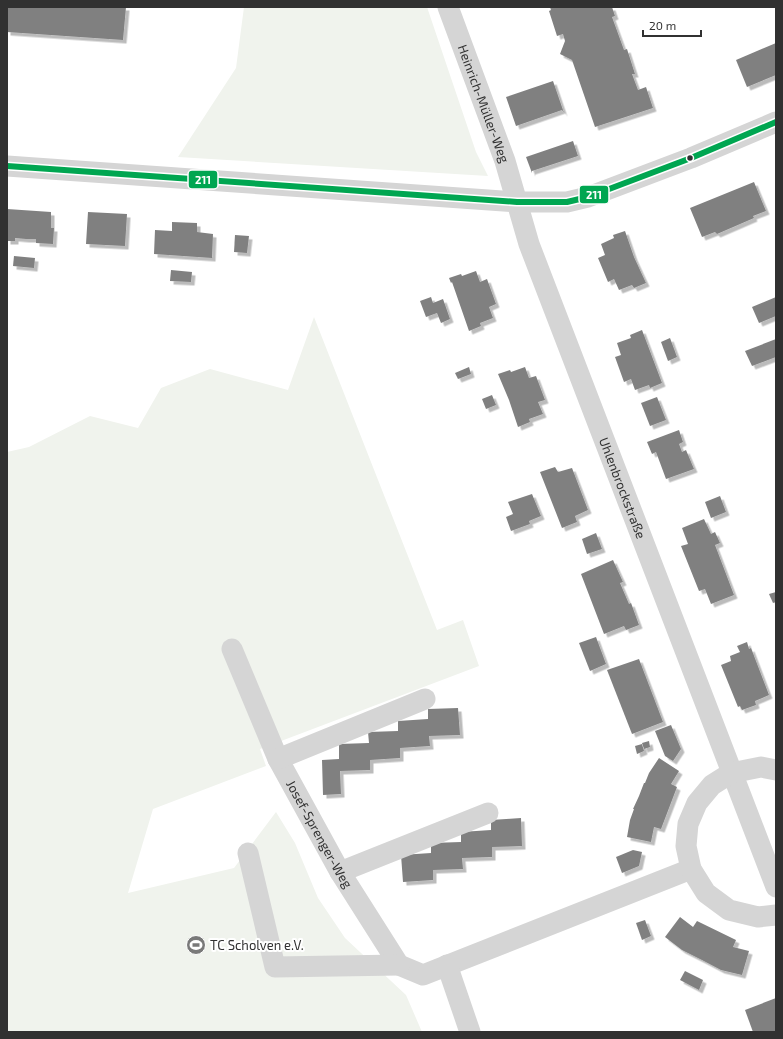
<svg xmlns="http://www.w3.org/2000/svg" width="783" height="1039" viewBox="0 0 783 1039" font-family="'Exo 2',sans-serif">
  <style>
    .green { fill: #f0f3ed }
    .building { fill: #808080; filter: url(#shadow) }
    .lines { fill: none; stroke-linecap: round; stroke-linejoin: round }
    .minor { stroke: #d5d5d5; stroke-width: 21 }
    .bus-1-casing { stroke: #fff; stroke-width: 9 }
    .bus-1 { stroke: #00a651; stroke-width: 6 }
    .bus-dot { fill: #313131; stroke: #fff; stroke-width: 1.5 }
    .labels { text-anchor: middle; stroke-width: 4; stroke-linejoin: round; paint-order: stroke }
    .street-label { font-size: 13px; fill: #313131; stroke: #fff }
    .poi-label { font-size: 13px; fill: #313131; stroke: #fff; text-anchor: start }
    .line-badge { stroke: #fff; stroke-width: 1.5 }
    .badge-label { font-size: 11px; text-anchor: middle; font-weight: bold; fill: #fff }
  </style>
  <defs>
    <filter id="shadow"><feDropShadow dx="3.5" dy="3.5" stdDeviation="0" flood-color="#0004"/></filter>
  </defs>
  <rect width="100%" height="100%" fill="#fff"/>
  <g class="green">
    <path d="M244,7H427L476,152L488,176L178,157L236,68Z"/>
    <path d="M314,317L437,630L463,620L479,666L260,749L266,766L153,809L128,893L234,868L276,812L295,843L318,898L345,938L406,995L422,1032H7V452L29,447L90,416L138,428L161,388L210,369L288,390Z"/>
  </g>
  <g class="building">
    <path d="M7,7H126L123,40L7,32Z"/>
    <path d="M550,7H612L615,16L612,17L624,50L627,49L635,74H632L638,90L646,87L653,108L595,127L572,60L560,54L565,41L563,34L557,36L549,11L551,10Z"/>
    <path d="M776,43V75L747,87L736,60Z"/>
    <path d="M553,81L564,113L562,110L516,126L506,97Z"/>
    <path d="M573,141L578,156L532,171V173L526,157Z"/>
    <path d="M754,182L766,211L753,216L754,218L717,234L715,232L702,237L690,208Z"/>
    <path d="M7,209L51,212V228H54L53,244L36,243V239H26L15,238V241H7Z"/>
    <path d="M88,212L127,214L125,246L86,244Z"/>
    <path d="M172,222L197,223V232L213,234L212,258L154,254L155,230L172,231Z"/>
    <path d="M625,231L634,257L646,283L634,288L632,285L619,290L614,279L608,282L598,258L605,255L601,244L614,238L613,235Z"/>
    <path d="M235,235L249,236L247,253L234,252Z"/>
    <path d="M14,256L35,258L34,268L13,266Z"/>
    <path d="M171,270L192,272L191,282L170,281Z"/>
    <path d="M476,271L480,282L487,279L496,304L489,307L493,318L480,323L481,326L469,331L452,282L451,283L449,278L461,274L462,276Z"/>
    <path d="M431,297L433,303L443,299L450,319L441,323L437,313L426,317L420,301Z"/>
    <path d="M776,297V316L759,323L752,307Z"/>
    <path d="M642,330L662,383L650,388L649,385L635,390L631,379L624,382L615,357L621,355L617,343L631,338L630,335Z"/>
    <path d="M670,338L677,357L668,361L661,342Z"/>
    <path d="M776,339V357L752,366L745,351Z"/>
    <path d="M469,367L471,374L458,379L455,373Z"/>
    <path d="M525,367L529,378L536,376L545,400L538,402L543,414L529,419L530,422L518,427L509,400L498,374L510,370L511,372Z"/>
    <path d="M492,395L496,405L486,409L482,399Z"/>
    <path d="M657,397L666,420L650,426L641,403Z"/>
    <path d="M679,430L683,442L679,444L682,452L686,450L694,469L666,479L656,452L652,454L647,442Z"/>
    <path d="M555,467L558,472L572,468L588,510L575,516L577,522L562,528L540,472Z"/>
    <path d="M532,494L541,516L529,521L530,524L511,531L506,517L513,514L508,502Z"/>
    <path d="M720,496L726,512L711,518L705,502Z"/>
    <path d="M704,519L711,534L715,532L720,543L715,545L734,595L711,604L705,589L699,591L681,546L688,544L682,528Z"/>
    <path d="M596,533L602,549L587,554L582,539Z"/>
    <path d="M613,560L623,582L620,583L629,604L631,603L639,625L626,630L624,626L604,634L581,574Z"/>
    <path d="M776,592V602L773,603L769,594Z"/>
    <path d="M596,637L606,664L590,671L579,643Z"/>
    <path d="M747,642L749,649L751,648L769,695L755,701L756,705L742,710L740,706L738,707L721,665L731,661L730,656L740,652L737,646Z"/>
    <path d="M639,659L663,722L632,734L607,670Z"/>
    <path d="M458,708L460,735L429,736L430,746L400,748V758L370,760V770L340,771L341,794L323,795L322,760L339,759V744L369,743L368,732L398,731V721L428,719V709Z"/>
    <path d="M671,725L681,749L673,761L665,756L655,731Z"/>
    <path d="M649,741L650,747L644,749L642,743Z"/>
    <path d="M642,744L644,751L637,754L635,746Z"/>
    <path d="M659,758L679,771L671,784L677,787L661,829L654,827L651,842L627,837L630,820L634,809H633L639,796L644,783H645L649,773Z"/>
    <path d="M521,818L522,846L492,847V857L462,858L463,869L433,870V880L403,882L401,855L431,853V843L461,842V832L491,830V820Z"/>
    <path d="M633,850L642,852L639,866L622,873L616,857Z"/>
    <path d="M680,917L693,927L697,921L736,940L733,947L749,951L742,975L721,970L702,960L682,950L665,937Z"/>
    <path d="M645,920L651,936L642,940L636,923Z"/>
    <path d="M685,971L703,980L699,990L680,980Z"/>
    <path d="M776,998V1032H753L745,1010Z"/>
  </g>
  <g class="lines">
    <g class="minor">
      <path id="s1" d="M448,7L505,161L529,244L776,887"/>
      <path d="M7,166L517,202H567L588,197L691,158L776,122"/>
      <path id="s2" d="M232,649L278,759L340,872L399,965L423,975L691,869"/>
      <path d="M278,759L425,699"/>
      <path d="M776,770L761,767L731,773L712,785L697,803L688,824L686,846L691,869L706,893L729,910L758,917L776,915"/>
      <path d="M248,853L275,967L399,965"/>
      <path d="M340,872L488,813"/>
      <path d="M447,965L470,1032"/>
    </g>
    <g class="bus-1-casing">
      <path id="bus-1" d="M7,166L517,202H567L588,197L691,158L776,122"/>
    </g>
    <use href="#bus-1" class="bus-1"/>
  </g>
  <defs>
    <g id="stadium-disc" transform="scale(1)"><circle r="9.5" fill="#797979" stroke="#fff"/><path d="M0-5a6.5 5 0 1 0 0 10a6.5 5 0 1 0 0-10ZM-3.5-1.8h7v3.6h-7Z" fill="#fff"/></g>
  </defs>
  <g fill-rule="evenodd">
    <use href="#stadium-disc" x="196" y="945"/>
  </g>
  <circle class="bus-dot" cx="690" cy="158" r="3.5"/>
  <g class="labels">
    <g class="street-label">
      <text dy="5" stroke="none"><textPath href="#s1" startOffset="103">Heinrich-Müller-Weg</textPath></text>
      <text dy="5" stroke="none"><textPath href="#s1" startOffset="512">Uhlenbrockstraße</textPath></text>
      <text dy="5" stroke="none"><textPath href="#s2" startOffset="205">Josef-Sprenger-Weg</textPath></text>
    </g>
    <g class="poi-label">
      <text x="210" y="950">TC Scholven e.V.</text>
    </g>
  </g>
  <g class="line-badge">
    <rect x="188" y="170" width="30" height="19" rx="4" fill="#00a651"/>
    <rect x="579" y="185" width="30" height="19" rx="4" fill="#00a651"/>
  </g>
  <g class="badge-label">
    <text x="203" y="184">211</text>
    <text x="594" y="199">211</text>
  </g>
  <rect width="783" height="1039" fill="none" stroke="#313131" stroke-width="16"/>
  <path d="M643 30v6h58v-6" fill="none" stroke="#313131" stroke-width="2"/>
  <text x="649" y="30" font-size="12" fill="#313131" stroke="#ffffff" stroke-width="3" paint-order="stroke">20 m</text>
</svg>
